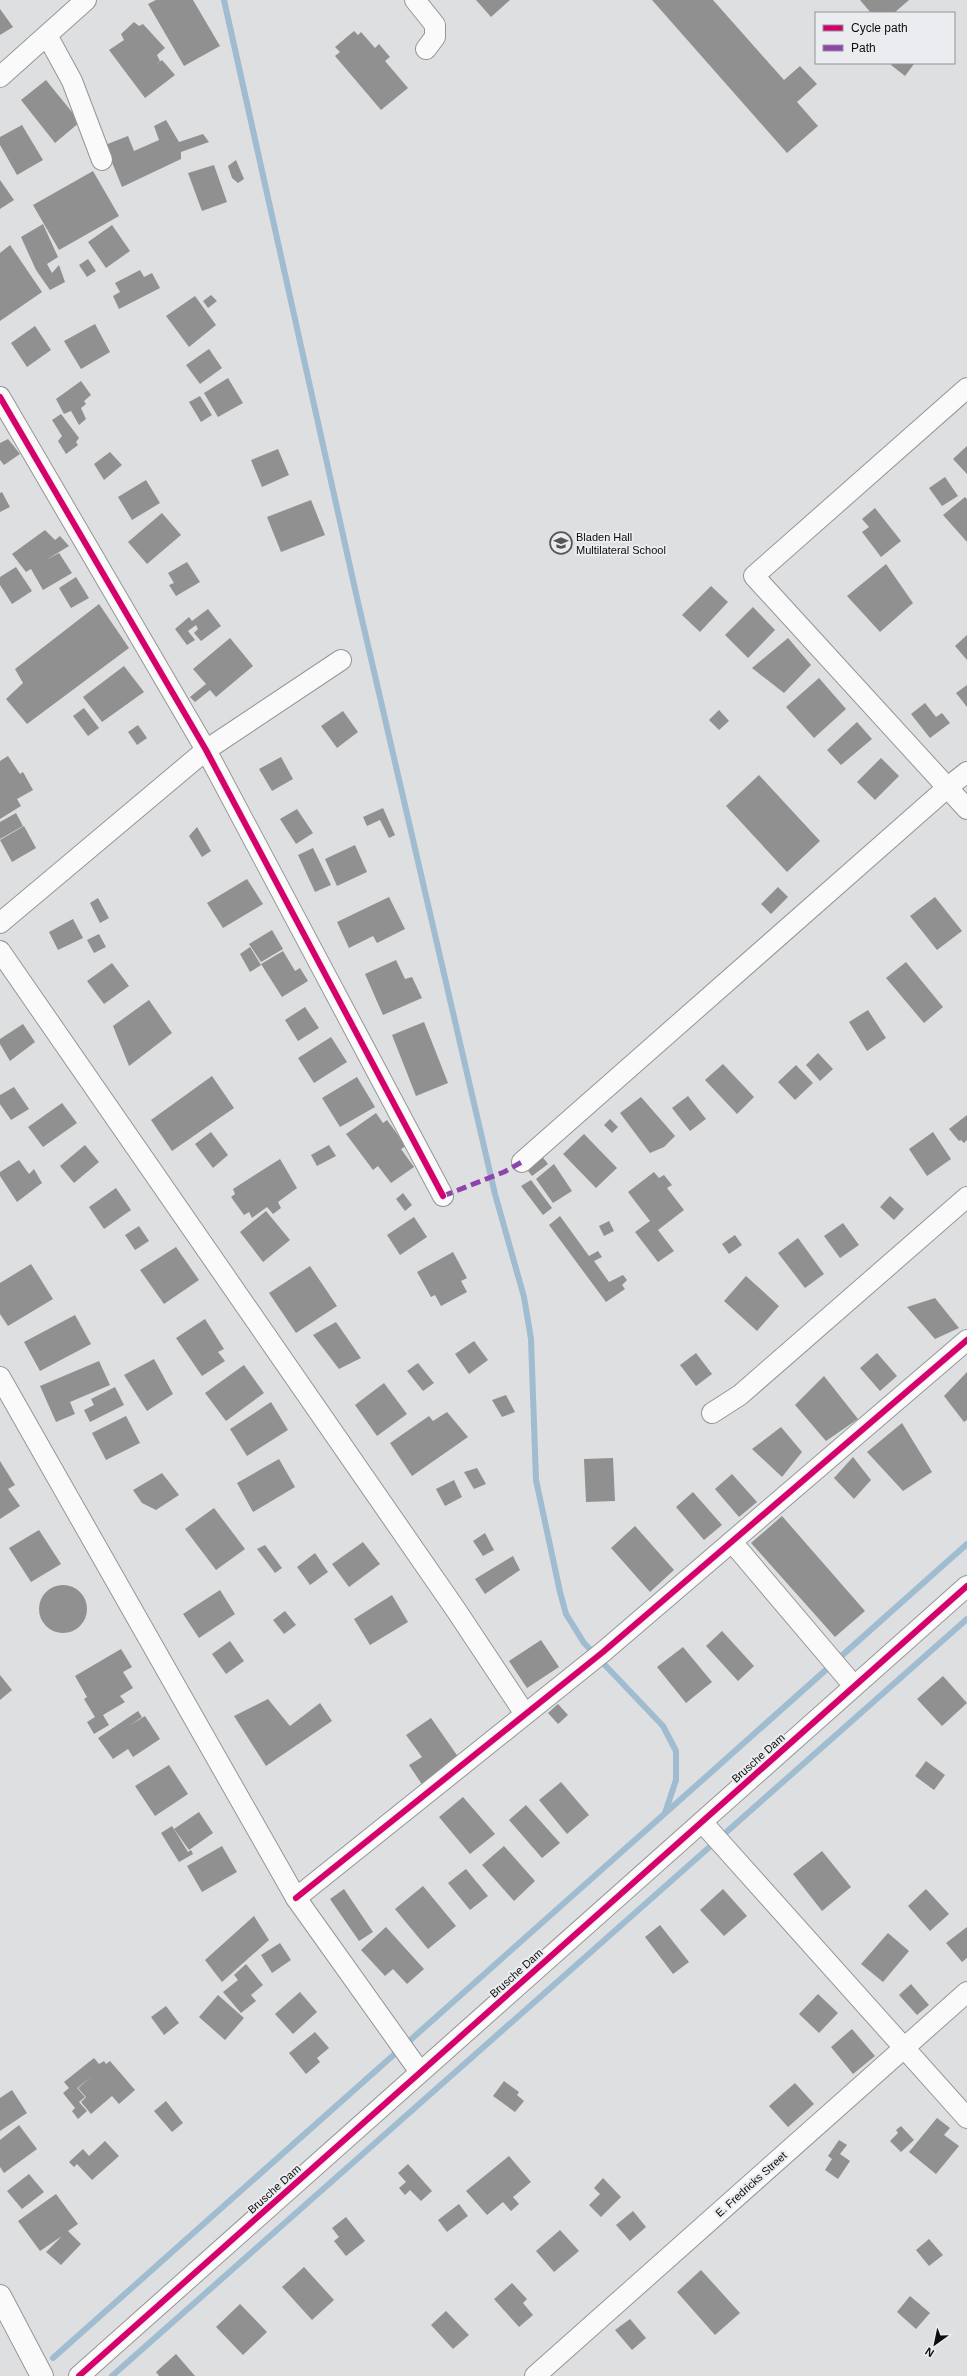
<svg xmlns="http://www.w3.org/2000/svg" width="967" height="2376" viewBox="0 0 967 2376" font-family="Arial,sans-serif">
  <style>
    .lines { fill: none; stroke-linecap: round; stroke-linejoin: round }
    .stream { stroke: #9fbcd0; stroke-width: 6 }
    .building { fill: #909090 }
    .minor-casing { stroke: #959697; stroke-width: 22 }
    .major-casing { stroke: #959697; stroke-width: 24 }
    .minor { stroke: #fafafa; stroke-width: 20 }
    .major { stroke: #fafafa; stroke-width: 22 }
    .quiet { stroke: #8e44ad; stroke-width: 5; stroke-dasharray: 10 5; stroke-linecap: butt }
    .cycleway-casing { stroke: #ebecef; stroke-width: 8 }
    .cycleway { stroke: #d6006c; stroke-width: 6 }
    .labels { text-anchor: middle; stroke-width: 4; stroke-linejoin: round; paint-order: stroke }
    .poi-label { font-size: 11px; fill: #0c0d0d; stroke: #ebecef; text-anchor: start }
    .street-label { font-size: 11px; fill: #0c0d0d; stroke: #ebecef }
  </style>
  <rect width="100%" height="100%" fill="#dedfe0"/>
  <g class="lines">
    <g class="stream">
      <path d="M224,0L357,598L495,1194L524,1297L531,1339L536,1480L560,1592L566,1614L584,1643L663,1726L676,1751V1780L665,1813"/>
      <path d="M53,2358C359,2089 662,1815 967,1544"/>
      <path d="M112,2376L967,1619"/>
    </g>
  </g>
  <g class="building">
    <path d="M156,0H193L220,46L184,66L148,4Z"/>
    <path d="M476,0H510L491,17Z"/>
    <path d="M652,0H713L784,80L800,66L817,84L797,102L818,126L787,153Z"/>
    <path d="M860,0H909L894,13H871Z"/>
    <path d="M0,9L13,27L0,35Z"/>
    <path d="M134,22L139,26L143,24L165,48L157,55L160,61L155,65L162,60L175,75L145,98L109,50L124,40L121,34Z"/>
    <path d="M354,31L358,35L361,32L375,48L379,44L390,57L385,61L408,88L381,110L335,56L340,52L335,47Z"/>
    <path d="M893,63H913L914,64L905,76L891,65Z"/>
    <path d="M46,80L80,122L55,143L21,100Z"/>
    <path d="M166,120L179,142L203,134L209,142L181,152V159L122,187L105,145L128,136L134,151L159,140L154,126Z"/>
    <path d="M22,125L43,160L17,175L0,145V137Z"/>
    <path d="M236,160L244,179L238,183L232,178L228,166Z"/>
    <path d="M214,165L227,202L202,211L188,173Z"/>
    <path d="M93,171L119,216L59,250L33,205Z"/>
    <path d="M0,180L14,200L0,209Z"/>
    <path d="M43,224L58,257L47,264L52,273L59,265L65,282L50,290L36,270L21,237Z"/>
    <path d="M112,225L130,251L106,268L88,242Z"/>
    <path d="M10,245L42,292L0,321V253Z"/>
    <path d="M88,259L96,271L87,277L79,265Z"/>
    <path d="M140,270L144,277L152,273L160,288L119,309L113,296L120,292L115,283Z"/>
    <path d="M211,295L217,301L208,308L203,301Z"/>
    <path d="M195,296L216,325L189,347L166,316Z"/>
    <path d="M95,324L110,352L81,369L64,341Z"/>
    <path d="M35,326L51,350L27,367L11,343Z"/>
    <path d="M209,349L222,368L200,384L186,365Z"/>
    <path d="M228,378L243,403L218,417L204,393Z"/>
    <path d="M81,381L91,395L84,401L86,404L81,408L86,419L79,425L71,411L64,414L56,399Z"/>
    <path d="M200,396L212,415L201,422L189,402Z"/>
    <path d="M61,414L79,438L76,442L78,445L66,454L58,441L62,436L52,420Z"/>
    <path d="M8,439L20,454L4,465L0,460V443Z"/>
    <path d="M967,446V474L953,459Z"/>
    <path d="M278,449L289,475L262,487L251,460Z"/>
    <path d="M110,452L122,465L104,480L94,464Z"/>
    <path d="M945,477L958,496L942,506L929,488Z"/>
    <path d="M146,480L160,503L132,520L118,497Z"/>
    <path d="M2,492L10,507L0,512V493Z"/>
    <path d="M965,497L967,499V542L943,515Z"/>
    <path d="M311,500L325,535L281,552L267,517Z"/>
    <path d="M875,508L901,541L881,557L862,532L869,527L862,519Z"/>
    <path d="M162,513L181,535L147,564L128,542Z"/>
    <path d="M45,530L55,540L60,536L69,546L46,560L59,553L72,573L43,590L31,569L26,572L12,554Z"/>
    <path d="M187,562L200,582L176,596L169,585L174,583L168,573Z"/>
    <path d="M886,564L913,603L880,632L847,596Z"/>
    <path d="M16,567L32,591L12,604L0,585V577Z"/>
    <path d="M76,577L89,598L71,608L59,588Z"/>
    <path d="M711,586L728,602L700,632L682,615Z"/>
    <path d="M99,604L129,648L27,724L6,699L23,683L15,669Z"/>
    <path d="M753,607L775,630L748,658L725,635Z"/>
    <path d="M208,609L221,626L201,641L194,633L198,629L196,625L188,631L195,640L187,645L175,629L189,617L192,621Z"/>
    <path d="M967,635V660L955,646Z"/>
    <path d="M230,638L253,666L216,697L210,690L195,702L190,697L206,684L193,669Z"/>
    <path d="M788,638L811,665L784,693L752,668Z"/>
    <path d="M124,666L144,692L102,722L83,697Z"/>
    <path d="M819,678L846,709L814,738L786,707Z"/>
    <path d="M967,685V707L956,693Z"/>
    <path d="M925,703L936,717L942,713L950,723L930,738L911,714Z"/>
    <path d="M84,708L99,728L88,736L73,716Z"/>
    <path d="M719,710L729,721L719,730L709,720Z"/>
    <path d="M343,711L358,732L337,748L321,726Z"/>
    <path d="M857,722L872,739L841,765L827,750Z"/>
    <path d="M138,725L147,738L137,745L128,732Z"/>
    <path d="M8,756L20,774L23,772L33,790L17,799L21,806L0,819V761Z"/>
    <path d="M281,757L293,779L272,791L259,769Z"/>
    <path d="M881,758L899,776L875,800L857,782Z"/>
    <path d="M759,775L820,841L787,872L726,806Z"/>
    <path d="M383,808L395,835L389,838L380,820L367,826L363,817Z"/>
    <path d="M297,809L313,833L296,844L280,819Z"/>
    <path d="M16,813L23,826L0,839V822Z"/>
    <path d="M24,826L36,848L12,862L0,840Z"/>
    <path d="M197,827L211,851L202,857L189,836Z"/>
    <path d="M355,845L367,872L337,886L325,859Z"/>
    <path d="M313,848L331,885L315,892L298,855Z"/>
    <path d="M247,879L263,904L223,928L207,903Z"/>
    <path d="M778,887L788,897L771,914L761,904Z"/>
    <path d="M389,897L405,929L377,943L373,936L349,948L337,922Z"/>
    <path d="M935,897L962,931L937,950L910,916Z"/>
    <path d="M98,898L109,918L100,923L90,903Z"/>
    <path d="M73,919L83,938L58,950L49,932Z"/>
    <path d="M272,930L283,949L261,962L249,944Z"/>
    <path d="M99,934L106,947L94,953L87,940Z"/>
    <path d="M250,947L261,965L250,972L240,954Z"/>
    <path d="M283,951L295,971L300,968L308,981L282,997L261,964Z"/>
    <path d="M396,960L405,979L412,977L422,998L383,1015L365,974Z"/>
    <path d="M906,962L943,1007L924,1023L886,978Z"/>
    <path d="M112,963L129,986L104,1004L87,981Z"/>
    <path d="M149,1000L172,1033L129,1066L113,1026Z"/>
    <path d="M305,1007L319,1028L298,1041L285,1020Z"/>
    <path d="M868,1010L886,1038L867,1051L849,1022Z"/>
    <path d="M424,1022L448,1083L416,1096L392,1035Z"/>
    <path d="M23,1024L35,1042L10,1061L0,1044V1039Z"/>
    <path d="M331,1037L347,1062L314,1083L298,1058Z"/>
    <path d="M818,1053L833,1069L820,1081L806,1065Z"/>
    <path d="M723,1064L754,1097L737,1114L705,1080Z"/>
    <path d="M796,1065L813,1083L795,1100L778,1082Z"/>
    <path d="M212,1076L234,1108L172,1151L151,1120Z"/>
    <path d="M357,1077L375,1107L340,1127L322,1098Z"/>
    <path d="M14,1087L29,1109L11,1120L0,1104V1095Z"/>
    <path d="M688,1096L706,1119L690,1131L672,1108Z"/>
    <path d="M641,1097L675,1136L664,1147L650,1153L620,1113Z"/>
    <path d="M62,1103L77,1123L43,1147L28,1127Z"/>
    <path d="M376,1113L383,1123L387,1120L406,1146L401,1149L414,1167L391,1183L378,1166L373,1170L346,1134Z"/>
    <path d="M967,1115V1140L964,1143L961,1140L959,1141L949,1129Z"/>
    <path d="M610,1119L618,1127L612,1133L604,1125Z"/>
    <path d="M211,1132L228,1155L213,1168L195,1144Z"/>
    <path d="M933,1132L951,1159L927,1176L909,1149Z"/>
    <path d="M584,1134L617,1168L596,1188L563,1154Z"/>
    <path d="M85,1145L99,1162L74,1183L60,1166Z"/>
    <path d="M329,1145L336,1156L317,1166L311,1155Z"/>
    <path d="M541,1155L548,1164L532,1176L525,1167Z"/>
    <path d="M280,1159L297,1188L278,1202L281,1208L273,1214L267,1207L252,1218L249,1212L244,1215L231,1197L235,1194L233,1189Z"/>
    <path d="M19,1160L29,1174L34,1169L42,1183L17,1202L0,1176V1172Z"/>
    <path d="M554,1164L572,1191L553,1203L536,1179Z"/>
    <path d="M654,1172L659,1178L664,1175L672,1185L667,1188L684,1210L658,1230L674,1251L658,1262L635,1232L650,1221L628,1192Z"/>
    <path d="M531,1180L552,1208L543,1215L521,1186Z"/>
    <path d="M116,1188L131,1210L104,1229L89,1207Z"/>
    <path d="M403,1193L412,1205L405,1211L396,1199Z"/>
    <path d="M890,1196L904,1209L894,1220L880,1207Z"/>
    <path d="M266,1211L290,1240L263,1262L240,1232Z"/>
    <path d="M560,1216L589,1256L598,1251L602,1257L594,1261L609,1282L623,1275L627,1280L622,1285L625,1289L606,1302L549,1225Z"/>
    <path d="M414,1217L427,1237L400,1255L387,1235Z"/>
    <path d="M609,1221L614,1231L604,1236L599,1226Z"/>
    <path d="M843,1223L859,1245L840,1258L824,1236Z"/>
    <path d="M139,1226L149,1241L135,1250L125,1235Z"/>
    <path d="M735,1235L742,1245L729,1254L722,1244Z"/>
    <path d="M798,1238L824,1274L805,1288L778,1253Z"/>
    <path d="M176,1247L199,1280L164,1304L140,1270Z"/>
    <path d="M453,1252L467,1278L461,1281L467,1292L441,1306L435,1295L431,1297L417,1272Z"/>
    <path d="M31,1264L53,1299L8,1326L0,1314V1283Z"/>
    <path d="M310,1266L337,1306L296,1333L269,1293Z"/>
    <path d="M746,1276L779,1306L757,1331L724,1301Z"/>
    <path d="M935,1298L959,1328L935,1339L907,1307Z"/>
    <path d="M75,1315L91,1344L40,1371L24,1342Z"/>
    <path d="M205,1319L224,1349L218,1352L225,1361L202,1376L176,1338Z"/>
    <path d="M336,1322L361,1358L339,1369L313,1335Z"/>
    <path d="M474,1341L488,1360L469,1374L455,1354Z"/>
    <path d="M696,1353L712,1374L696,1386L680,1365Z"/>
    <path d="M877,1353L897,1376L880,1391L860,1368Z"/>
    <path d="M154,1359L173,1394L147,1411L124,1375Z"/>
    <path d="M99,1361L110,1385L70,1402L75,1414L56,1422L40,1386Z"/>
    <path d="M418,1363L434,1383L423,1391L407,1371Z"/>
    <path d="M244,1365L264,1393L226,1421L205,1393Z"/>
    <path d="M967,1372V1420L964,1422L944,1396Z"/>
    <path d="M824,1376L858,1419L826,1441L795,1405Z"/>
    <path d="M384,1383L407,1414L377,1436L355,1405Z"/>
    <path d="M115,1387L124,1405L90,1422L84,1410L94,1405L91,1399Z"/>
    <path d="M506,1395L515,1412L502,1417L492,1400Z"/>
    <path d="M271,1402L288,1430L247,1456L230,1429Z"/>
    <path d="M447,1412L468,1437L412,1476L390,1443L429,1416L433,1421Z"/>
    <path d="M126,1416L140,1443L106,1460L92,1433Z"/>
    <path d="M902,1423L932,1472L903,1491L867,1452Z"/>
    <path d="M781,1427L802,1452L782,1477L752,1449Z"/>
    <path d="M853,1457L871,1480L854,1499L834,1478Z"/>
    <path d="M613,1458L615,1501L586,1502L584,1459Z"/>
    <path d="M279,1459L295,1487L253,1512L237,1483Z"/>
    <path d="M0,1461L15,1485L8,1489L20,1506L0,1519Z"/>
    <path d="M477,1468L486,1484L474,1489L464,1472Z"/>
    <path d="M162,1473L179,1495L156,1510L142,1503L133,1490Z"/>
    <path d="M732,1474L757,1502L739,1517L715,1489Z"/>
    <path d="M454,1480L462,1497L445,1506L436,1489Z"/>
    <path d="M693,1492L722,1525L704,1540L676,1507Z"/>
    <path d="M214,1508L245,1549L216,1570L185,1529Z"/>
    <path d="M782,1516L865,1611L835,1637L751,1543Z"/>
    <path d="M635,1526L674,1570L650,1592L611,1548Z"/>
    <path d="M39,1530L61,1564L31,1582L9,1548Z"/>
    <path d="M485,1533L494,1550L483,1556L473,1541Z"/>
    <path d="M363,1542L380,1564L349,1587L332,1564Z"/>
    <path d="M265,1545L282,1568L275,1573L257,1549Z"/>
    <path d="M315,1553L328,1572L310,1585L297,1567Z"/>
    <path d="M513,1556L520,1570L485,1594L475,1579Z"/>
    <circle cx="63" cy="1609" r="24"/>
    <path d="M220,1590L235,1614L199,1638L183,1614Z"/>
    <path d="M392,1595L408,1622L370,1645L354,1619Z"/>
    <path d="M285,1611L296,1625L284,1634L273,1620Z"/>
    <path d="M722,1631L754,1666L738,1681L706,1646Z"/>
    <path d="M541,1640L559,1667L527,1688L509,1661Z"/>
    <path d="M230,1641L244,1661L226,1674L212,1654Z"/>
    <path d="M683,1647L712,1682L686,1703L657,1667Z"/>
    <path d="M121,1649L132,1667L123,1672L133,1688L120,1696L125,1702L103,1715L109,1725L94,1734L87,1722L95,1717L84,1699L87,1697L75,1676Z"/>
    <path d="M0,1675L12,1690L0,1700Z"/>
    <path d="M943,1676L967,1703L942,1726L917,1699Z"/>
    <path d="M268,1699L290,1726L320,1703L332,1721L266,1766L234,1716Z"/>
    <path d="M558,1704L568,1715L558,1724L548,1713Z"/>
    <path d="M138,1711L142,1717L129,1726L145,1716L160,1739L133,1757L128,1749L113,1759L98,1738Z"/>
    <path d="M431,1718L461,1761L423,1786L409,1765L422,1757L406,1735Z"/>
    <path d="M926,1761L945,1775L934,1790L915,1776Z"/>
    <path d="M169,1765L188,1794L155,1816L135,1786Z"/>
    <path d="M561,1782L589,1815L567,1834L539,1800Z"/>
    <path d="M463,1797L495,1834L470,1854L439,1817Z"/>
    <path d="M526,1805L560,1843L542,1858L509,1820Z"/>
    <path d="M199,1812L213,1833L189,1850L174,1829Z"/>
    <path d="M172,1826L188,1852L191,1850L193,1854L179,1862L161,1833Z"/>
    <path d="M222,1846L237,1872L202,1892L187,1866Z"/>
    <path d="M504,1846L535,1881L514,1901L482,1865Z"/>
    <path d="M822,1851L851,1887L822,1911L793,1874Z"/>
    <path d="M466,1869L488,1896L470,1910L448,1883Z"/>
    <path d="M423,1886L456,1926L428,1949L395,1909Z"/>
    <path d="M344,1889L373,1932L359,1941L330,1899Z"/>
    <path d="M723,1889L747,1916L724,1936L700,1910Z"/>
    <path d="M926,1889L949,1914L930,1931L908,1906Z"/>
    <path d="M254,1916L269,1940L222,1982L205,1960Z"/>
    <path d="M660,1925L689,1962L673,1974L645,1937Z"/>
    <path d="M386,1927L424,1969L407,1984L393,1969L385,1976L361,1950Z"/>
    <path d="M967,1927V1958L962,1962L946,1943Z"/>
    <path d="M888,1933L909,1951L883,1982L861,1964Z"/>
    <path d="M280,1943L291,1960L272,1973L261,1955Z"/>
    <path d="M246,1964L263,1985L251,1995L256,2001L241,2013L223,1992L238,1980L234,1975Z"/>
    <path d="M911,1984L929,2005L917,2015L899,1995Z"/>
    <path d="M300,1992L317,2012L293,2034L275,2014Z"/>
    <path d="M818,1994L838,2013L819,2033L799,2014Z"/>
    <path d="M218,1995L244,2018L225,2040L199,2017Z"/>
    <path d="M166,2006L179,2023L164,2035L151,2017Z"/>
    <path d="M852,2029L875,2056L853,2074L831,2047Z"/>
    <path d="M315,2032L329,2048L317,2058L320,2062L306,2074L289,2053Z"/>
    <path d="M94,2058L99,2064L104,2061L106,2064L110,2061L135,2090L119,2104L112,2096L91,2114L81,2102L86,2097L78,2088L92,2076L77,2088L85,2097L79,2102L87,2111L78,2119L72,2111L75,2108L63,2093L69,2088L64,2082Z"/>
    <path d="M504,2081L519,2092L517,2095L524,2101L515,2112L493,2096Z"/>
    <path d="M795,2083L814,2104L788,2127L769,2106Z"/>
    <path d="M12,2090L27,2113L0,2131V2098Z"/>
    <path d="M166,2101L183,2123L172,2132L154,2111Z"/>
    <path d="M937,2118L950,2128L944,2135L959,2146L936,2174L909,2152Z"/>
    <path d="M19,2125L37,2149L4,2173L0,2167V2140Z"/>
    <path d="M901,2126L914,2140L901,2152L890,2141L898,2133L896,2130Z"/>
    <path d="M839,2140L847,2145L840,2154L850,2161L838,2179L825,2170L832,2159L828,2156Z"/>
    <path d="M105,2141L119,2156L92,2180L77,2164L74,2167L69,2162L83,2149L89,2156Z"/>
    <path d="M509,2156L531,2182L513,2197L519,2204L511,2211L503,2202L487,2215L466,2191Z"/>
    <path d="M408,2164L432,2191L421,2201L410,2190L405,2195L399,2188L406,2182L398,2173Z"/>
    <path d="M29,2174L44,2192L22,2209L7,2191Z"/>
    <path d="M603,2178L621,2197L601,2217L589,2205L600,2194L594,2188Z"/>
    <path d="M56,2194L78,2224L68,2231L81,2244L61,2265L46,2252L62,2236L40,2251L18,2221Z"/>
    <path d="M459,2204L468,2216L447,2232L438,2220Z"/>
    <path d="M633,2211L646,2227L630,2241L616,2225Z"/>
    <path d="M346,2217L365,2241L346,2256L334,2241L339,2237L332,2228Z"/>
    <path d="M560,2230L579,2251L554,2272L536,2251Z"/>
    <path d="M929,2239L943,2255L929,2266L916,2250Z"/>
    <path d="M304,2267L334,2300L312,2320L282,2287Z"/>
    <path d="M701,2270L740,2313L715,2335L677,2292Z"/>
    <path d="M512,2283L527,2299L523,2303L533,2315L519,2327L494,2299Z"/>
    <path d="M910,2296L930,2313L916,2329L897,2312Z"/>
    <path d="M240,2304L267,2332L243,2355L216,2327Z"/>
    <path d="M446,2311L469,2335L453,2349L431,2325Z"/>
    <path d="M630,2319L646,2338L632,2350L615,2330Z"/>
    <path d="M176,2354L195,2376H159L156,2372Z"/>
  </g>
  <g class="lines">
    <g class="minor-casing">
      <g id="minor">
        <path d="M415,0L435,25V37L426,49"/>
        <path d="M48,37L72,81L102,160"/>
        <path d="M0,77L86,0"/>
        <path d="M967,388L754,576L967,809"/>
        <path d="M0,397L206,750L443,1196"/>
        <path d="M0,923L206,750L341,660"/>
        <path d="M0,951L456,1610L525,1714"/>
        <path d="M522,1162L948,787L967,772"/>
        <path d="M0,1377L296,1898L420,2072"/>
        <path d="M712,1413L740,1395L967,1197"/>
        <path d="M732,1542L854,1686"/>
        <path d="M702,1822L967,2118"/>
        <path d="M296,1898L603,1652L967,1340"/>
        <path d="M79,2376L967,1586"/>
        <path d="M535,2376L967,1992"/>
      </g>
    </g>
    <g class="major-casing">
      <path id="major" d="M0,2296L42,2376"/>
    </g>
    <use href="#minor" class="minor"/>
    <use href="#major" class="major"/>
    <path class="quiet" d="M443,1196L504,1172L522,1162"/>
    <g class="cycleway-casing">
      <g id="cycleway">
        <path d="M0,397L206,750L443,1196"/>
        <path d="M296,1898L603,1652L967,1340"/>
        <path d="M79,2376L967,1586"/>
      </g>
    </g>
    <use href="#cycleway" class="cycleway"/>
  </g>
  <defs>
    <g id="school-ring" transform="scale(1.15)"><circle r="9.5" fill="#ebecef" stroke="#565657" stroke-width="1.5"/><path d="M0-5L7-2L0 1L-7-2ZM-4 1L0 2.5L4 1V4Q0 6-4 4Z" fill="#565657"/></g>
  </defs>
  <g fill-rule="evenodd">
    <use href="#school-ring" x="561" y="543"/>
  </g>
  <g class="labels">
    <g class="poi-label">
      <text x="576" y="541">Bladen Hall<tspan x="576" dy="13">Multilateral School</tspan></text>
    </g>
    <g class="street-label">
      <text transform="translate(758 1758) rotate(-42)" y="4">Brusche Dam</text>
      <text transform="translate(516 1973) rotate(-42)" y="4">Brusche Dam</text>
      <text transform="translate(751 2184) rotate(-42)" y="4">E. Fredricks Street</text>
      <text transform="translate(274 2189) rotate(-42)" y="4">Brusche Dam</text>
    </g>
  </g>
  <rect x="815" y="12" width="140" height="52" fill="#ebecef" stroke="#929395"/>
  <rect x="823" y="25" width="20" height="6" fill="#d6006c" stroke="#929395"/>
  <text x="851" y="32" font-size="12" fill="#0c0d0d">Cycle path</text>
  <rect x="823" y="45" width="20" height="6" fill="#8e44ad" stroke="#929395"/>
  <text x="851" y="52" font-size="12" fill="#0c0d0d">Path</text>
  <g transform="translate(935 2344) rotate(213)" stroke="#ebecef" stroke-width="3" paint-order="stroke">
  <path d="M0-3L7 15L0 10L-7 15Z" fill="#0c0d0d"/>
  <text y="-6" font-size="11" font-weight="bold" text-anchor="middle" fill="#0c0d0d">N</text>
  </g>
</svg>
